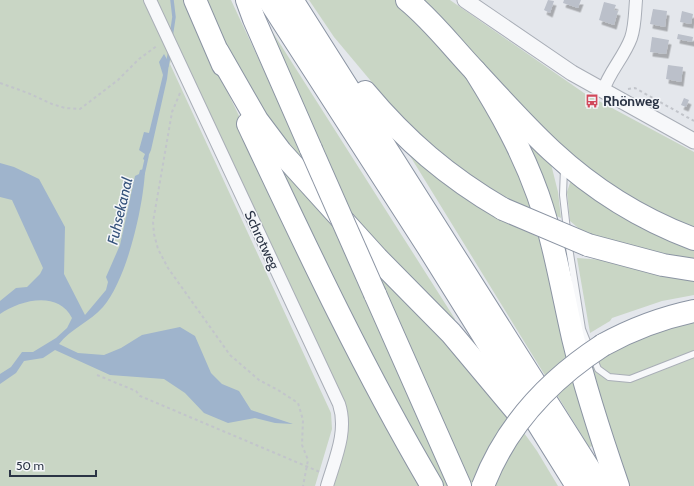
<svg xmlns="http://www.w3.org/2000/svg" width="694" height="486" viewBox="0 0 694 486" font-family="Cabin,sans-serif">
  <style>
    .green { fill: #c9d6c5 }
    .water { fill: #9fb4cc }
    .lines { fill: none; stroke-linecap: round; stroke-linejoin: round }
    .stream { stroke: #9fb4cc; stroke-width: 3.5 }
    .building { fill: #bbc0ca; filter: url(#shadow) }
    .service-casing { stroke: #a9aeb7; stroke-width: 8 }
    .minor-casing { stroke: #a9aeb7; stroke-width: 14 }
    .tertiary-casing { stroke: #a9aeb7; stroke-width: 17 }
    .motorway-casing { stroke: #8b94a3; stroke-width: 24 }
    .path { stroke: #c2c5cb; stroke-width: 2; stroke-dasharray: 3 3; stroke-linecap: butt }
    .service { stroke: #f7f8fa; stroke-width: 6 }
    .minor { stroke: #f7f8fa; stroke-width: 12 }
    .tertiary { stroke: #f7f8fa; stroke-width: 15 }
    .motorway { stroke: #fff; stroke-width: 22 }
    .motorway-bridge-casing { stroke: #8b94a3; stroke-width: 24; stroke-linecap: butt }
    .motorway-bridge { stroke: #fff; stroke-width: 22 }
    .labels { text-anchor: middle; stroke-width: 3; stroke-linejoin: round; paint-order: stroke }
    .poi-label { font-size: 14px; font-weight: bold; fill: #2b3445; stroke: #f4f6f9; text-anchor: start }
    .street-label { font-size: 14px; fill: #2b3445; stroke: #f4f6f9 }
    .water-label { font-size: 15px; font-style: italic; fill: #34527a; stroke: #f4f6f9 }
  </style>
  <defs>
    <filter id="shadow"><feDropShadow dx="2.5" dy="4.5" stdDeviation="0" flood-color="#0004"/></filter>
  </defs>
  <rect width="100%" height="100%" fill="#e4e7ec"/>
  <g class="green">
    <path d="M0,0H185V4L242,122L427,486H333L348,424L346,405L176,41L170,64L331,413L332,429L315,486H0Z"/>
    <path d="M201,0H231L301,150L270,28L455,319L451,323L259,114Z"/>
    <path d="M309,0H396L414,15L463,66L498,125L536,214L474,181L431,147L396,111L334,37Z"/>
    <path d="M422,0H450L584,93L694,152V230L656,216L558,148L481,64L458,35Z"/>
    <path d="M520,131L550,160L558,192L561,218L548,212Z"/>
    <path d="M407,151L482,209L540,238L593,446L589,447Z"/>
    <path d="M276,155L509,412L537,451L558,486H439L290,201Z"/>
    <path d="M571,180L694,246V261L683,260L584,233L570,221L567,192Z"/>
    <path d="M577,258L604,260L694,278V295L662,301L612,318L610,321L590,333Z"/>
    <path d="M694,318V486H628L588,366L633,334Z"/>
  </g>
  <g class="water">
    <path d="M164,54L169,63L167,79L151,150L146,161L143,159L145,154L139,150L144,132L149,133L163,75L159,62Z"/>
    <path d="M0,163L14,167L39,179L65,227L64,274L85,315L106,290L108,282L106,277L120,245L135,176L139,174L140,170L144,169L145,171C143,208 127,279 103,307C90,322 70,329 59,344L78,353L104,355L121,348L142,335L180,327L195,336L211,373L222,384L239,391L251,410L293,424L275,423L255,418L228,423L204,413L185,393L164,379L110,375L55,350L43,358L24,361L16,373L0,384V374L11,367L22,352H33L56,338L67,328L72,318C58,290 20,300 0,314V301L16,288L27,287L40,274L43,268L12,200L0,197Z"/>
  </g>
  <g class="lines">
    <g class="stream">
      <path d="M171,37L174,17L172,0"/>
      <path d="M167,66L170,51"/>
      <path d="M143,174L147,156"/>
    </g>
  </g>
  <g class="building">
    <path d="M548,0L554,1L550,13L544,10Z"/>
    <path d="M564,0H581L578,8L563,3Z"/>
    <path d="M604,2L616,5L614,10L618,11L614,25L599,20Z"/>
    <path d="M653,9L667,11L665,27L650,24Z"/>
    <path d="M682,11L693,14L691,24L680,22Z"/>
    <path d="M678,34L693,37L692,42L677,39Z"/>
    <path d="M652,37L669,40L666,54L650,52Z"/>
    <path d="M668,65L683,67L681,82L666,79Z"/>
    <path d="M684,98L689,100L686,107L681,105Z"/>
  </g>
  <g class="lines">
    <g class="service-casing">
      <g id="service">
        <path d="M564,168L563,195L567,230"/>
        <path d="M568,241L582,329L598,369L609,377L630,379L694,354"/>
      </g>
    </g>
    <g class="minor-casing">
      <g id="minor">
        <path d="M150,0L339,404C348,431 335,459 327,486"/>
        <path d="M603,91C609,72 624,57 631,38C635,27 635,12 636,0"/>
      </g>
    </g>
    <g class="tertiary-casing">
      <path id="tertiary" d="M465,0L572,73L694,141"/>
    </g>
    <g class="motorway-casing">
      <g id="motorway">
        <path d="M195,0L223,65"/>
        <path d="M247,0L254,19L311,149"/>
        <path d="M269,0L428,247L577,486"/>
        <path d="M292,0L600,486"/>
        <path d="M407,0C433,21 453,48 476,72C501,99 526,127 552,151C593,189 643,220 694,239"/>
        <path d="M218,52L257,120L281,152L377,258L451,333L518,413"/>
        <path d="M475,71C500,111 522,150 538,195C554,241 562,290 573,338C585,388 601,437 618,486"/>
        <path d="M365,92C406,141 448,177 503,209"/>
        <path d="M248,124C306,247 363,369 432,486"/>
        <path d="M588,245L663,265L694,270"/>
        <path d="M375,294L460,486"/>
        <path d="M603,345C632,329 661,318 694,311"/>
      </g>
    </g>
    <g class="path">
      <path d="M0,83L28,93L52,104L65,108L80,109L118,80L139,59L158,45"/>
      <path d="M628,89L635,88L694,121"/>
      <path d="M180,93L172,112L153,222L154,234L158,249L168,268L230,355L259,380L278,390L298,403L303,420L302,445L308,460L303,486"/>
      <path d="M97,375L136,391L140,396L320,472"/>
    </g>
    <use href="#service" class="service"/>
    <use href="#minor" class="minor"/>
    <use href="#tertiary" class="tertiary"/>
    <use href="#motorway" class="motorway"/>
    <g class="motorway-bridge-casing">
      <g id="motorway-bridge">
        <path d="M311,149L375,294"/>
        <path d="M503,209L588,245"/>
        <path d="M483,486C506,426 549,380 603,345"/>
      </g>
    </g>
    <use href="#motorway-bridge" class="motorway-bridge"/>
  </g>
  <defs>
    <g id="bus-bare" transform="scale(1.08)"><path d="M-5-6H5V4H4V6H2V4H-2V6H-4V4H-5ZM-3.5-4V0h7V-4ZM-3.5 1.2v1.5H-2V1.2ZM2 1.2v1.5H3.5V1.2Z" fill="#d1495b" stroke="#f4f6f9" stroke-width="2.5" paint-order="stroke"/></g>
  </defs>
  <g fill-rule="evenodd">
    <use href="#bus-bare" x="592" y="101"/>
  </g>
  <g class="labels">
    <g class="poi-label">
      <text x="603" y="106">Rhönweg</text>
    </g>
    <g class="street-label">
      <text transform="translate(262 240) rotate(65)" y="5">Schrotweg</text>
    </g>
    <g class="water-label">
      <text transform="translate(120 211) rotate(-77)" y="5">Fuhsekanal</text>
    </g>
  </g>
  <path d="M10 470v6h86v-6" fill="none" stroke="#2b3445" stroke-width="2"/>
  <text x="16" y="470" font-size="12" fill="#2b3445" stroke="#f4f6f9" stroke-width="3" paint-order="stroke">50 m</text>
</svg>
